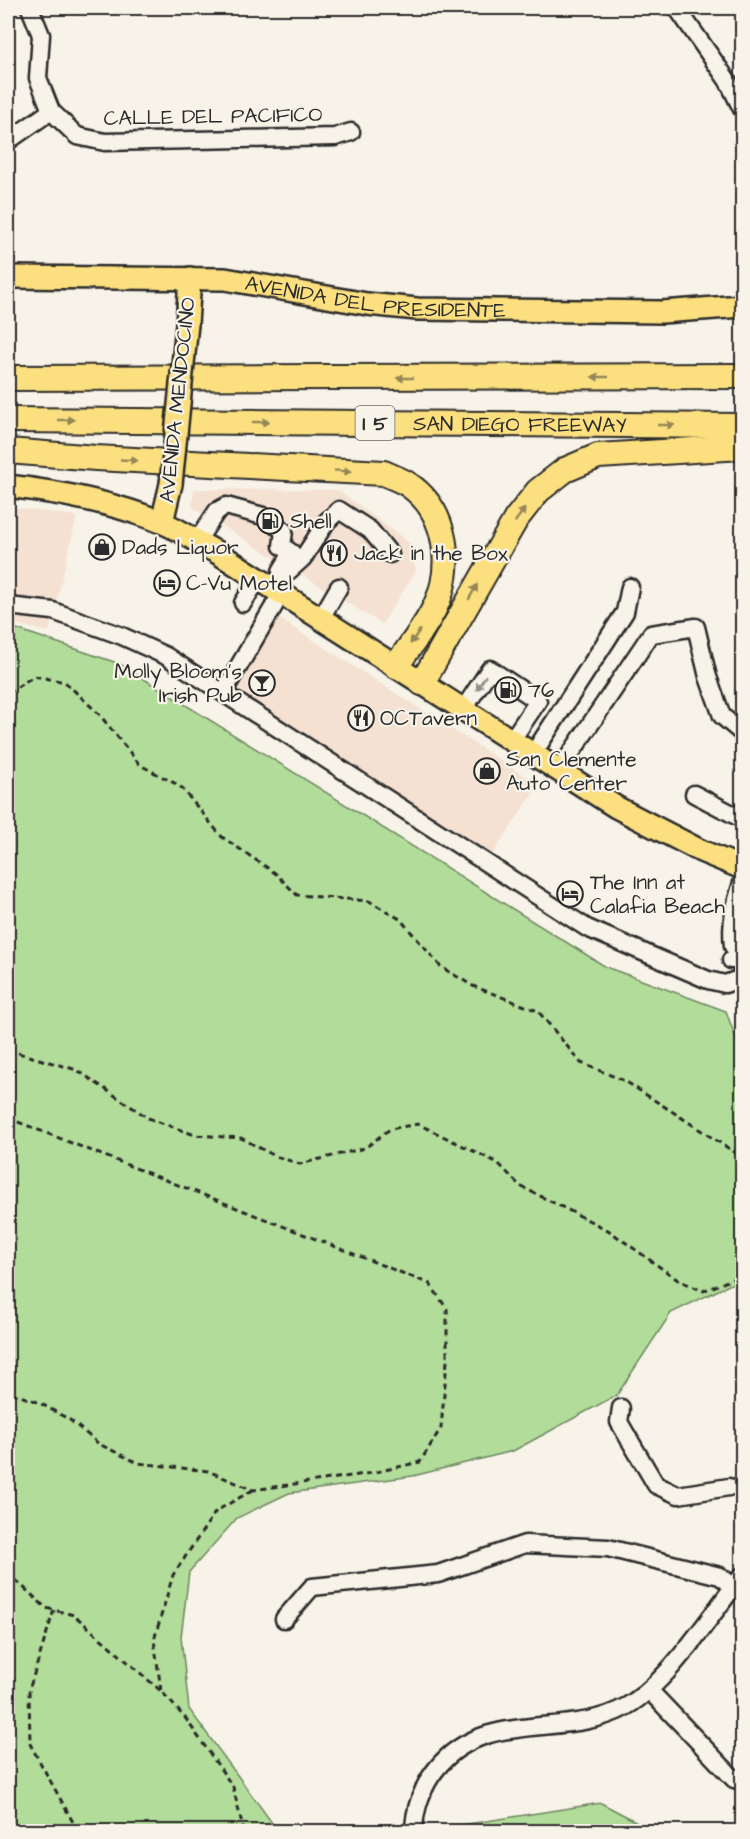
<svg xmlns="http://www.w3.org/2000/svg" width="750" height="1839" viewBox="0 0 750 1839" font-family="'Architects Daughter',sans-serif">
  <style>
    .built { fill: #f4e1d2 }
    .green { fill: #b2dc99; stroke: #6e8462; stroke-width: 1.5 }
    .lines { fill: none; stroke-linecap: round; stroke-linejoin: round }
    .minor-casing { stroke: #2b2b2b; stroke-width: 21 }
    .major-casing { stroke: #2b2b2b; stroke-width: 26 }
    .highway-casing { stroke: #2b2b2b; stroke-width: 28 }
    .path { stroke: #2b2b2b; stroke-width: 3; stroke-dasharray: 6 4.5; stroke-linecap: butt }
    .minor { stroke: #f7f3e8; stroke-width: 16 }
    .major { stroke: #fce080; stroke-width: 21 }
    .highway { stroke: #fce080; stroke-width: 24 }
    .major-bridge-casing { stroke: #2b2b2b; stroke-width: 26; stroke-linecap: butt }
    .major-bridge { stroke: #fce080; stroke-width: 21 }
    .oneway { fill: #948656 }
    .oneway2 { fill: #918f8a }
    .labels { text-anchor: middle; stroke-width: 4.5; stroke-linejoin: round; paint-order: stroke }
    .shield { fill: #f7f3e8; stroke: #686764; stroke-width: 1.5 }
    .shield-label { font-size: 20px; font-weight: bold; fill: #2b2b2b }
    .street-label { font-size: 21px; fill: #2b2b2b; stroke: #f7f3e8 }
    .poi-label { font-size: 21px; fill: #2b2b2b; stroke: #f7f3e8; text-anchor: start }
  </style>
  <rect width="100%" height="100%" fill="#f7f3e8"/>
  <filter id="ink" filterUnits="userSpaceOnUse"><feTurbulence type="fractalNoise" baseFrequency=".0167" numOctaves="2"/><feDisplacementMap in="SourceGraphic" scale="12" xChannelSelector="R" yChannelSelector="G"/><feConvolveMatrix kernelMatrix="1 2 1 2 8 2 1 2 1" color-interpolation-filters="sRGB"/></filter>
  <g filter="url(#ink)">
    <g class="built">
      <path d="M194,489L338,490L411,544L416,571L382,624L192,507Z"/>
      <path d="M8,507L77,516L49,632L8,622Z"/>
      <path d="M266,610L539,785L492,855L220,682Z"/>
    </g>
    <g class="green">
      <path d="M8,626L120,664L606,967L726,1011L742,1056V1283L731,1284L671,1313L617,1395L513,1451L413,1476L289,1493L237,1518L189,1572L181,1637L189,1709L278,1831H10L8,1817Z"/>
      <path d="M601,1803L654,1831H455L454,1826Z"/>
    </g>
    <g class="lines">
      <g class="minor-casing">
        <g id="minor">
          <path d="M30,8L41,35L38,78L51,111L77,136L105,142L335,137L351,132"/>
          <path d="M677,8L728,81L742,109"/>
          <path d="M8,141L51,111"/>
          <path d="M277,526L284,531L282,546L292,553L281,571"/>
          <path d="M197,541L217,511L226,506L263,516"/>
          <path d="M271,587L303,558L327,521L339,510L370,530L390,554"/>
          <path d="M243,603L258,579"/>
          <path d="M8,606L53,611L122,636L166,656L587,928L708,980L725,984L742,978"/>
          <path d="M321,618L339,587"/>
          <path d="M223,693L281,594"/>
          <path d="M463,710L490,669L538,701L511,741"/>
          <path d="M533,754L625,612L630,587"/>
          <path d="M559,771L651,634L696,627L708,677L722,716L742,733"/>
          <path d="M694,794L742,819"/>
          <path d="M742,883C735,905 730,923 733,946L742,948"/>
          <path d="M731,960H742"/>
          <path d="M621,1408L619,1422L656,1485L678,1495L729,1487"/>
          <path d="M284,1619L312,1587L438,1574L525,1544L608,1548L720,1576L734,1587"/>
          <path d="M649,1690L734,1779L742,1781"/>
          <path d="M414,1832C414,1809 423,1785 437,1768C487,1707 566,1741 627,1706C670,1681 710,1615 742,1576"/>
        </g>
      </g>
      <g class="major-casing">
        <g id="major">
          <path id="s1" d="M8,277L225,279L367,304L417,309L662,312L742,306"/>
          <path d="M187,324L190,278"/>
          <path d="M8,486C60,492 111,502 161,522C181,530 199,543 218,553L616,807L701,851L742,868"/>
          <path d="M162,522L171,484"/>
        </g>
      </g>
      <g class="highway-casing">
        <g id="highway">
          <path d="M8,378L742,376"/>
          <path id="s2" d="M8,420L742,426"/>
          <path d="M8,451L96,458L384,473C392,477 402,480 409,485C448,512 454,568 435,607C425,628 409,647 396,666"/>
          <path d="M422,683L516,519L538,491L565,470L598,456L742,447"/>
        </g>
      </g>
      <g class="path">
        <path d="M8,693L34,676L65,682L99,714L140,765L180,786L222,837L275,873L297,895L369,901L400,919L441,967L473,986L538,1011L581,1063L625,1081L742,1157"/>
        <path d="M8,1050L77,1070L148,1118L195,1135L241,1138L275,1156L300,1164L365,1148L390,1129L418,1124L498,1163L520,1186L608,1230L678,1280L703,1291L742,1275"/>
        <path d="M8,1118L430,1284L447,1309V1361L441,1428L420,1462L372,1473L253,1490L208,1471L138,1463L99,1444L70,1420L38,1402L8,1392"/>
        <path d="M8,1573L46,1608L74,1615L162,1692L186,1719L233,1787L244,1832"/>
        <path d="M54,1610L29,1690L30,1744L73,1822L84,1832"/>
        <path d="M161,1690L154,1640L173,1575L216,1511L253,1490"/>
      </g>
      <use href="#minor" class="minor"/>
      <use href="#major" class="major"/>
      <use href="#highway" class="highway"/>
      <g class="major-bridge-casing">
        <path id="major-bridge" d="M171,484L187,324"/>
      </g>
      <use href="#major-bridge" class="major-bridge"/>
    </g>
    <defs><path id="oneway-solid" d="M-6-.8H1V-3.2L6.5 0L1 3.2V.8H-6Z" transform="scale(1.5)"/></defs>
    <g class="oneway">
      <use href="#oneway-solid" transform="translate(600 377) rotate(180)"/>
      <use href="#oneway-solid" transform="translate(405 378) rotate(180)"/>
      <use href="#oneway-solid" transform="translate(66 420)"/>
      <use href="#oneway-solid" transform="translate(261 422)"/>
      <use href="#oneway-solid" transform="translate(666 425)"/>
      <use href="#oneway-solid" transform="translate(129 460) rotate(3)"/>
      <use href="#oneway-solid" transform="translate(343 471) rotate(4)"/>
      <use href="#oneway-solid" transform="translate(520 515) rotate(-54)"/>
      <use href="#oneway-solid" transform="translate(473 592) rotate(-60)"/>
      <use href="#oneway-solid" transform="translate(415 637) rotate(124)"/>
    </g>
    <use class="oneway2" href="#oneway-solid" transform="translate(481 683) rotate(123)"/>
  </g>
  <defs>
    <g id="fuel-ring" transform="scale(1.35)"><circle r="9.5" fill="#f7f3e8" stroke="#2b2b2b" stroke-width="1.5"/><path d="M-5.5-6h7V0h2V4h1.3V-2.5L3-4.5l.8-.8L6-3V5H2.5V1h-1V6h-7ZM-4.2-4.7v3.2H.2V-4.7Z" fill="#2b2b2b"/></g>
    <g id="shop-ring" transform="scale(1.35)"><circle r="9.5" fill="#f7f3e8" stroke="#2b2b2b" stroke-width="1.5"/><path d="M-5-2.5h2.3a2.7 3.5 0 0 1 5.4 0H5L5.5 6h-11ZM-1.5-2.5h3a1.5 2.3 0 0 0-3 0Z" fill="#2b2b2b"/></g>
    <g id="restaurant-ring" transform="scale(1.35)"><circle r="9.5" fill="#f7f3e8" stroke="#2b2b2b" stroke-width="1.5"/><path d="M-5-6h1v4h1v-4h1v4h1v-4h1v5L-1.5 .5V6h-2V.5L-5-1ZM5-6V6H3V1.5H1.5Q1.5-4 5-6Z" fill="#2b2b2b"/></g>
    <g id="hotel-ring" transform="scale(1.35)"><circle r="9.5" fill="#f7f3e8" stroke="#2b2b2b" stroke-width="1.5"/><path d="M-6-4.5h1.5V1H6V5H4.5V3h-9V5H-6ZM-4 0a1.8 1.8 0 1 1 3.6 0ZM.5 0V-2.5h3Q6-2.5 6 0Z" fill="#2b2b2b"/></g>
    <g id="bar-ring" transform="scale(1.35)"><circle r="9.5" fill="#f7f3e8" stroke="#2b2b2b" stroke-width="1.5"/><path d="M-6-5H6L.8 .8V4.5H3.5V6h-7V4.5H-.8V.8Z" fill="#2b2b2b"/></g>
  </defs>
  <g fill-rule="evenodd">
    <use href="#fuel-ring" x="270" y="521"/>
    <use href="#shop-ring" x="102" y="547"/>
    <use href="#restaurant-ring" x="334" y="553"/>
    <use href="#hotel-ring" x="167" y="583"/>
    <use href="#bar-ring" x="262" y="683"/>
    <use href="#fuel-ring" x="508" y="690"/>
    <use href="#restaurant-ring" x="361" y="718"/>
    <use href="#shop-ring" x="487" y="771"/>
    <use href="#hotel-ring" x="570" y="894"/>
  </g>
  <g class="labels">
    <rect class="shield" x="355.5" y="406" width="39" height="34" rx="4.5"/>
    <g class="shield-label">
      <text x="375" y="430">I 5</text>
    </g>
    <g class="street-label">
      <text transform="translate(213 116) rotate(-1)" y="7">CALLE DEL PACIFICO</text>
      <text dy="7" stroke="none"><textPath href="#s1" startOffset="369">AVENIDA DEL PRESIDENTE</textPath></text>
      <text transform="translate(177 400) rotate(-84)" y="7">AVENIDA MENDOCINO</text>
      <text dy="7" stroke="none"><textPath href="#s2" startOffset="512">SAN DIEGO FREEWAY</textPath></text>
    </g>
    <g class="poi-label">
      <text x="290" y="528">Shell</text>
      <text x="122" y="554">Dads Liquor</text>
      <text x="354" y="560">Jack in the Box</text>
      <text x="186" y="590">C-Vu Motel</text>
      <text x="242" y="678" text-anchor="end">Molly Bloom's<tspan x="242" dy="24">Irish Pub</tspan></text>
      <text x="528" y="697">76</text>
      <text x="380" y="725">OCTavern</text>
      <text x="506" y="766">San Clemente<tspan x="506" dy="24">Auto Center</tspan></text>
      <text x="590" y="889">The Inn at<tspan x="590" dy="24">Calafia Beach</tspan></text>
    </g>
  </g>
  <rect width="750" height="1839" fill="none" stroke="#f7f3e8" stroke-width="30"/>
  <rect x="15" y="15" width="720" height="1809" fill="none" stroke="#2b2b2b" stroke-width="2" filter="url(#ink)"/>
</svg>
